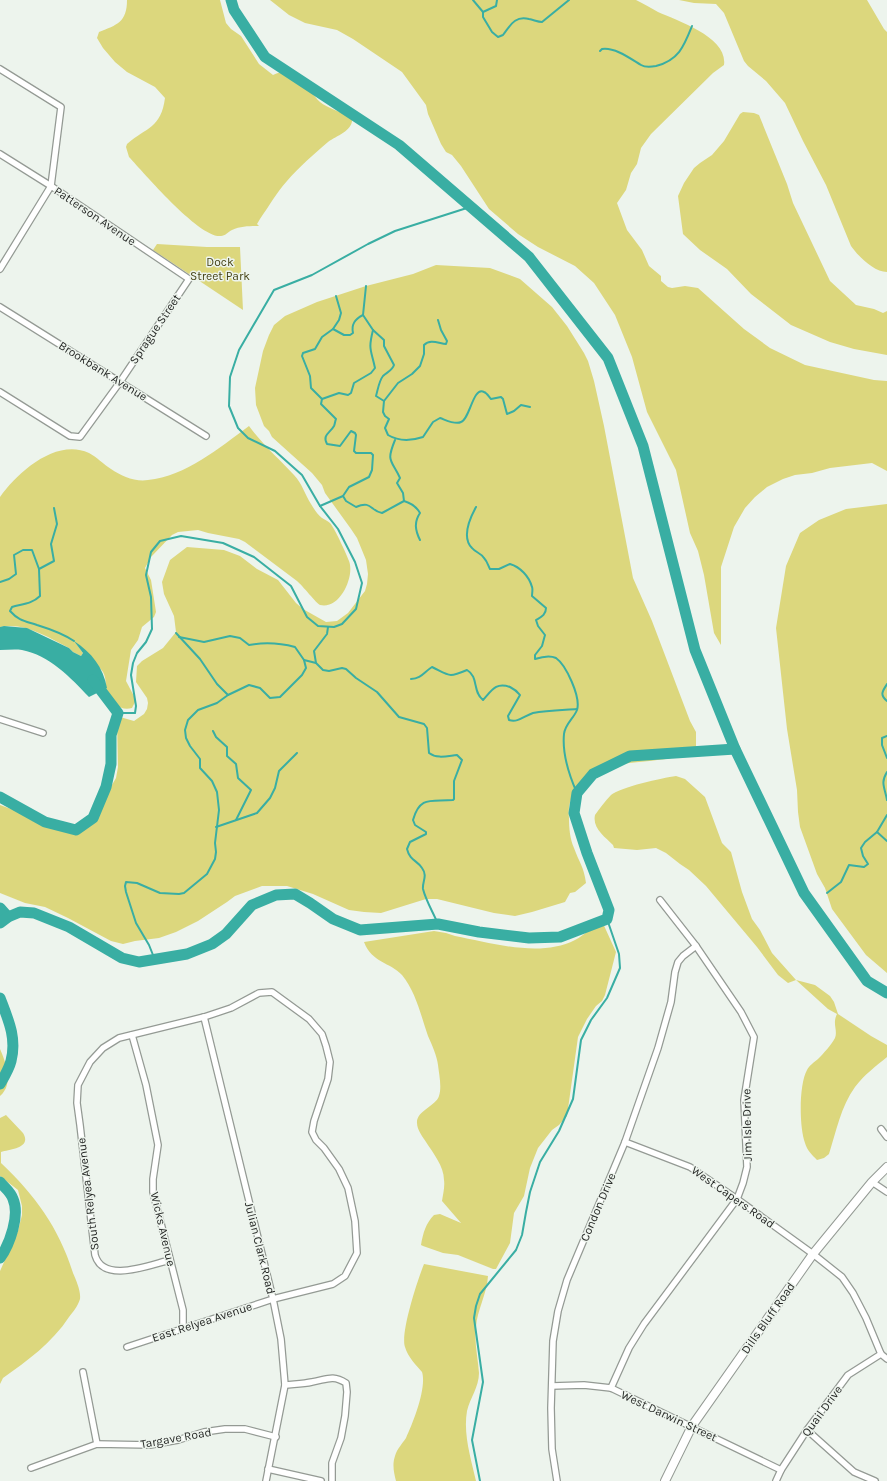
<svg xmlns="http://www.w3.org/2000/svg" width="887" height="1481" font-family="Karla,sans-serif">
<rect width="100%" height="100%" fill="#edf4ed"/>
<g fill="#dcd77d">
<path d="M127 0H220L226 23 231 29 241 36 259 64 273 75C299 63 305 88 320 102 327 108 343 113 352 117 354 131 337 135 328 142 314 154 299 167 287 181 277 192 269 206 260 219L257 224 259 226C249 226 241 226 232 230 228 232 225 236 221 236 200 239 144 173 129 157L126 147 127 144C147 127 161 128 165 98L155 87 127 72 115 62 103 48 97 38 99 32C117 25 127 22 127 0Z"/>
<path d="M270 0H636C644 4 651 8 658 12 678 21 728 37 724 65L713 73 651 134 641 148 637 164 631 173 626 190 617 203 627 230 642 250 649 266 661 276V281L668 287 672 288 685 286 698 288 744 329 770 348 805 365 874 380 887 381V471L872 463 830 468 812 473 795 475 783 479 767 487 755 497 745 508 734 527 721 567V645L714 633 704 575 698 551 690 533 676 470 647 412 632 357 615 315 594 283 575 266 538 247 518 234 489 209 461 166 452 155 446 152 441 144 428 114 426 105 402 72 353 39 337 30 305 23 289 15Z"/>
<path d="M679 0H867L884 29 887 32V272C874 272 858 256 851 246L826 185 803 141 785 103 766 81 748 66 744 61 724 13 716 4 694 3Z"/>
<path d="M743 112 754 113 759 115 787 184 793 203 830 281 856 305 874 309 883 313 887 311V355L854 349 830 342 791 325 751 294 727 269 700 250 683 234 678 196 684 183 694 168 700 163 712 155 724 141 740 114Z"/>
<path d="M157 244 207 247H240L243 310 153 250Z"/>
<path d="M436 265 490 268 520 279 552 307 567 326 584 353 588 361 594 381 604 426 633 578 652 621 690 721 696 732V748C681 762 639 760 618 765 608 768 597 773 588 779 574 788 567 802 569 818 569 828 570 839 574 848 579 862 584 867 586 883L575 892 570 893 565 902 532 912 515 916 494 913 437 899H426L381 913 364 912 349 910 313 894 287 886H262L235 896 227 902 198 921 176 932 159 938 135 941 123 944 111 941 68 918 45 907 25 903 0 893V805L22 813 39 822 56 827 74 825 89 817 109 790 116 778 118 767 117 720 120 717 134 721 144 714 147 709 148 703 147 698 136 682 137 666 142 661 163 648 176 632 174 616 164 594 162 582 170 560 187 547 224 550 240 556 257 569 278 580 296 603 303 609 326 622 337 621 348 613 365 591 367 584 368 574 366 560 357 538 351 529 325 493 322 485 312 473 272 437 269 431 264 426 256 405 255 388 263 351 269 335 274 325 285 316 317 302 366 286 413 274Z"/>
<path d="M249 426C262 444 279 459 294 475 302 483 305 495 311 504 314 509 318 515 322 518 325 520 328 521 330 523 335 529 346 553 349 561 355 576 340 610 320 605 317 604 302 585 297 581L245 542 239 539 208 533 198 530 178 532 172 535 151 557 145 568 151 580 156 612 154 617 142 627 138 640 131 650 126 681 136 700 132 708C121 711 112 704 107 694 105 687 107 679 103 672 97 663 83 651 75 642L83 653 81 656 73 652 69 648C47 637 25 622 0 627V497C18 472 56 438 89 453 97 457 103 464 111 469 121 476 135 482 148 480 186 476 219 448 249 426Z"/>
<path d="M887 504V973L866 955 832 909 825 888 817 874 800 827 798 812 797 790 787 729 776 628 786 566 800 533 819 520 846 509Z"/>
<path d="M676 776 685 779 705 797 722 843 731 852 742 892 752 919 760 930 772 953 796 980 815 985 830 996 834 1002 838 1014 871 1036 887 1045V1057C876 1066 864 1075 855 1087 841 1106 836 1132 829 1154L824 1158 817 1160C812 1155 807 1150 805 1143 799 1127 799 1084 807 1070 809 1066 814 1062 818 1059 824 1053 831 1045 835 1038 838 1030 832 1024 837 1014L828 1009 796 980 788 983 778 975 757 947 706 886 689 870 680 864 666 853 656 848 637 850 614 848 613 845C605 837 592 828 595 815 600 808 605 801 611 795 621 787 662 778 676 776Z"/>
<path d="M601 919 616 952 605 995 602 1001 596 1006 587 1019 578 1037 567 1116 559 1125 552 1130 538 1148 530 1168 524 1196 514 1213 510 1243 496 1269H493L458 1255 443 1253 423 1246 421 1245C423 1233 426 1223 434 1215L440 1214 461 1223 442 1201C443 1194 445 1187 444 1180 444 1166 433 1153 426 1142 423 1137 417 1130 417 1123 416 1111 436 1106 439 1096 442 1087 439 1074 438 1065 437 1056 432 1045 428 1036 421 1016 416 992 402 975 390 962 372 963 364 942L434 931 446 933 455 936C492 943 540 958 575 940 585 935 593 926 601 919Z"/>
<path d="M0 1049C6 1063 14 1084 0 1096Z"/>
<path d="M6 1115 23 1133C32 1148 11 1149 1 1152V1163C35 1195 59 1228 73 1273 76 1280 81 1291 80 1299 78 1306 73 1312 69 1317 52 1343 27 1361 3 1378L0 1384V1271L18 1231 22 1215V1206L18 1190 0 1176V1118Z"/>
<path d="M424 1264 488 1276C487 1294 477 1310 476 1327 474 1342 478 1358 479 1373 479 1387 470 1398 467 1411 463 1434 471 1459 476 1481H396C394 1473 392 1465 395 1456 397 1449 402 1444 406 1438 413 1423 427 1388 422 1372 416 1365 408 1357 405 1347 400 1333 418 1279 424 1264Z"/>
</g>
<path fill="#39aea3" d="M4 626 27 628 69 648 73 652 81 656 83 653 74 641C92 653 103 667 107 688L89 697C71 678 49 655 22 650 15 649 7 650 0 650V627Z"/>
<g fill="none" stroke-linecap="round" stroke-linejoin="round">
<g stroke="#39aea3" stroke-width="2">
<path d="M473 0 483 12V17L492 32 498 37 503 35C510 26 515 15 529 19 534 20 538 22 542 22L569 0"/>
<path d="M483 12 496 6 497 0"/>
<path d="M600 51 602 49C615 47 631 59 641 65 646 68 651 67 656 66 679 60 684 46 692 26"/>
<path d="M366 286 363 315 373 330 384 340V346L394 365C392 371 387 372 383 376 379 381 378 389 376 396L384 401"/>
<path d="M438 320 441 330 447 341 446 344C438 343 430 339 424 345V354L420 366 412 374 398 383 384 401 383 412 385 416 389 419 385 428 388 435C398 441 411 441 423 437L433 422 440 418C446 420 455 425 461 422 470 419 473 386 484 392 487 393 489 397 491 399L501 397 503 399 507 414 514 411 521 405 530 407"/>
<path d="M333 329 344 335H350L353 333C351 324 355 319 363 315"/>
<path d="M322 399 311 388 310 376 302 356 303 353 315 349 322 337 333 329 339 320 341 313 336 296"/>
<path d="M322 399 339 393 348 395 351 393 354 383 371 373 375 368C371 349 368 350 373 330"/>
<path d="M395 440C386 462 391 459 400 478L397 483 403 493 404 501"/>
<path d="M343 496 346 501 356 507C372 500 370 511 382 513L404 501"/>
<path d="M404 501C411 503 416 506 420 513 414 522 415 530 420 540"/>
<path d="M320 506 343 496 349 487 369 477 372 470 373 455 371 453H356L354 451 356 435 355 433 351 431 340 446 327 444C322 435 330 433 334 426 335 424 335 421 336 419L321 404 322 399"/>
<path d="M476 507C470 518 461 537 472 548 475 552 481 553 484 558 487 561 488 565 490 569H499L510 564C520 567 529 576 532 587 533 589 532 593 532 596L546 608C546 615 541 617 536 620L538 626 545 635 542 646 535 655V659C541 657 550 655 556 658 566 665 581 697 577 710 574 718 565 724 564 734 562 754 569 775 577 793"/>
<path d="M39 569 54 561 51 544 57 524 54 508"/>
<path d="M0 582 9 579 16 574 14 555 23 550H32L39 569 40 596C32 604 22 604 12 607L10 611C19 621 25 621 37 625 50 629 62 633 74 641"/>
<path d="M176 633 200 659 217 684 228 695"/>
<path d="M304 660 316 663 323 670 329 671 342 668 346 669 356 678 377 692 399 717 424 724 427 728 429 753C437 759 447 756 457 755L462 760 454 781V799L453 800C432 802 420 795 413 820L415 825 426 832V834L410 842 407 849C410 861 417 860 422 868 428 876 422 882 423 889 426 901 433 912 438 924"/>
<path d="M316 663 314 651 327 634 328 627"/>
<path d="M411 679C421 679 424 672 432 667 450 676 448 678 467 670 479 677 472 691 483 700 492 690 496 682 510 687 514 689 517 691 520 695L508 716 509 720C518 723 524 716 533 713 547 710 563 710 577 709"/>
<path d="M887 684C883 691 879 694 887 701"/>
<path d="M118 713H135L136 706 131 675 133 663 137 653 146 642 152 629 151 597 146 575 151 552 160 541 181 536 223 543 254 557 291 586 307 617 318 626 334 627 342 624 356 609 362 583 355 562 338 529 320 506 302 475 275 451 248 438 238 428 229 406 230 377 239 350 274 290 312 275 368 244 395 231 470 207"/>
<path d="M213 731 216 737 227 747V756L236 764 238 778 251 790 236 820"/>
<path d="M887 736 882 738V745L887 758"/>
<path d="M887 772C880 783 885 788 887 800"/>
<path d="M216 827 257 813 270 798 275 788 279 771 297 753"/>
<path d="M877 832 887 841"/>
<path d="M827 893 841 882 849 865 864 867 868 864 863 856 861 848 865 842 877 832 887 815"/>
<path d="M155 960 149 945 136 923 126 892 125 886 126 882 137 883 160 893 179 894 184 893 207 874 215 859 216 852 215 843 219 810 217 792 212 781 200 768V759L190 746 186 738 185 730 188 720 198 710 217 703 228 695 249 685 260 688 270 698 280 697 302 675 306 668 304 660 295 647C280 643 265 642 249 645L240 638 230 636 204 642 179 637"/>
<path d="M480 1481 472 1440 483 1382 474 1318 476 1306 480 1294 516 1250 522 1235 526 1212 530 1192 540 1162 559 1131 573 1099 581 1040 591 1020 607 998 620 968 619 954 607 919"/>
</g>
<g stroke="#39aea3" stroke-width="11">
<path d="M231 0 234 10 265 57 399 145 529 257 608 358 643 446 695 650 735 749 804 893 867 981 887 993"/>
<path d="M0 797 45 822 76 830 93 818 106 787 111 764V735L118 713 93 680"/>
<path d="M0 908 8 917"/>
<path d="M0 923 8 917 20 912 34 913 69 927 122 958 139 962 187 954 212 944 226 934 252 905 276 895 295 894 310 903 333 919 360 930 438 924 479 932 529 938 560 937 607 919 609 910 587 853 574 813 577 793 593 774 630 756 735 749"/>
<path d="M0 998C8 1019 17 1038 11 1061 9 1069 4 1077 0 1084"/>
<path d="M0 1182C4 1187 11 1192 13 1199 20 1215 10 1244 0 1258"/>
</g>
<g stroke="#949a94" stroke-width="8">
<g id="street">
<path d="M0 69 61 107 51 186 0 269"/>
<path d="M0 154 51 186 189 279 120 382 80 437 70 436 0 392"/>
<path d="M0 307 206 436"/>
<path d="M0 719 43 733"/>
<path d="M204 1017 273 1299 281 1339 285 1385 266 1481"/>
<path d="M132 1035 146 1085 158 1145 153 1179V1192L183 1310V1328"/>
<path d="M881 1129 887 1137"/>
<path d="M625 1142 690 1167 737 1199 813 1254 842 1277 853 1293 866 1318 881 1354 887 1359"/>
<path d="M872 1182 887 1192"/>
<path d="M127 1347 273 1299 333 1284 345 1276 357 1253 355 1221 348 1188 339 1169 324 1148 316 1140 312 1132 314 1121 328 1079 330 1062 326 1046 322 1034 309 1019 272 992 259 993 231 1008 204 1017 119 1038 103 1048 90 1062 78 1085 77 1103 80 1125 95 1255C103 1284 149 1265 170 1260"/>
<path d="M83 1372 97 1444"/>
<path d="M285 1385C294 1384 303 1384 312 1382 326 1380 332 1374 346 1383L347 1392 345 1416 341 1438 332 1463V1481"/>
<path d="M552 1386 584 1385 611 1388 781 1470"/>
<path d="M611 1388 629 1348 644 1324 737 1199 743 1183 747 1167 744 1100 754 1037 741 1012 696 946 660 900"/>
<path d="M807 1430 854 1472 875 1481"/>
<path d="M31 1468 97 1444 150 1445 178 1440 204 1432 225 1429H245L276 1437"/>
<path d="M268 1469 321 1481"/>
<path d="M557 1481 552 1449 551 1408 553 1341 558 1311 567 1280 625 1142 658 1048 671 1002 675 972 678 962 683 956 696 946"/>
<path d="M776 1481 781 1470 807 1430 848 1375 881 1354"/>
</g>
</g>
<g stroke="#949a94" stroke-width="10">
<path id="secondary" d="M665 1481 692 1426 813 1254 872 1182 887 1167"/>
</g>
<use href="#street" stroke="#fff" stroke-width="5.5"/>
<use href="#secondary" stroke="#fff" stroke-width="8"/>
</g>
<g text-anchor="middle" stroke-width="3" stroke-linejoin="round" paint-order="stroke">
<g font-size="12" fill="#262826" stroke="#edf4ed">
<text transform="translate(95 216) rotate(34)" y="4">Patterson Avenue</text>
<text transform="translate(155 329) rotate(-56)" y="4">Sprague Street</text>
<text transform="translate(103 371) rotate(32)" y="4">Brookbank Avenue</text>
<text transform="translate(747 1125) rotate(-91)" y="4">Jim Isle Drive</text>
<text transform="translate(88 1194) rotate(-97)" y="4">South Relyea Avenue</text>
<text transform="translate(733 1197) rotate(35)" y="4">West Capers Road</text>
<text transform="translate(598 1207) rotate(-67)" y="4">Condon Drive</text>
<text transform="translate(163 1229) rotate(77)" y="4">Wicks Avenue</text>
<text transform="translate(260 1248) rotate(76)" y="4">Julian Clark Road</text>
<text transform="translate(768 1318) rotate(-55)" y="4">Dills Bluff Road</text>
<text transform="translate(202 1322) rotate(-18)" y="4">East Relyea Avenue</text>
<text transform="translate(822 1411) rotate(-54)" y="4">Quail Drive</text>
<text transform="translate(669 1416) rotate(25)" y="4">West Darwin Street</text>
<text transform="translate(176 1438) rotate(-10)" y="4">Targave Road</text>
</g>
<g font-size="12" fill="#464316" stroke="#edf4ed">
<text x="220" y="266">Dock<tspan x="220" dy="14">Street Park</tspan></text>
</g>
</g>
</svg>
